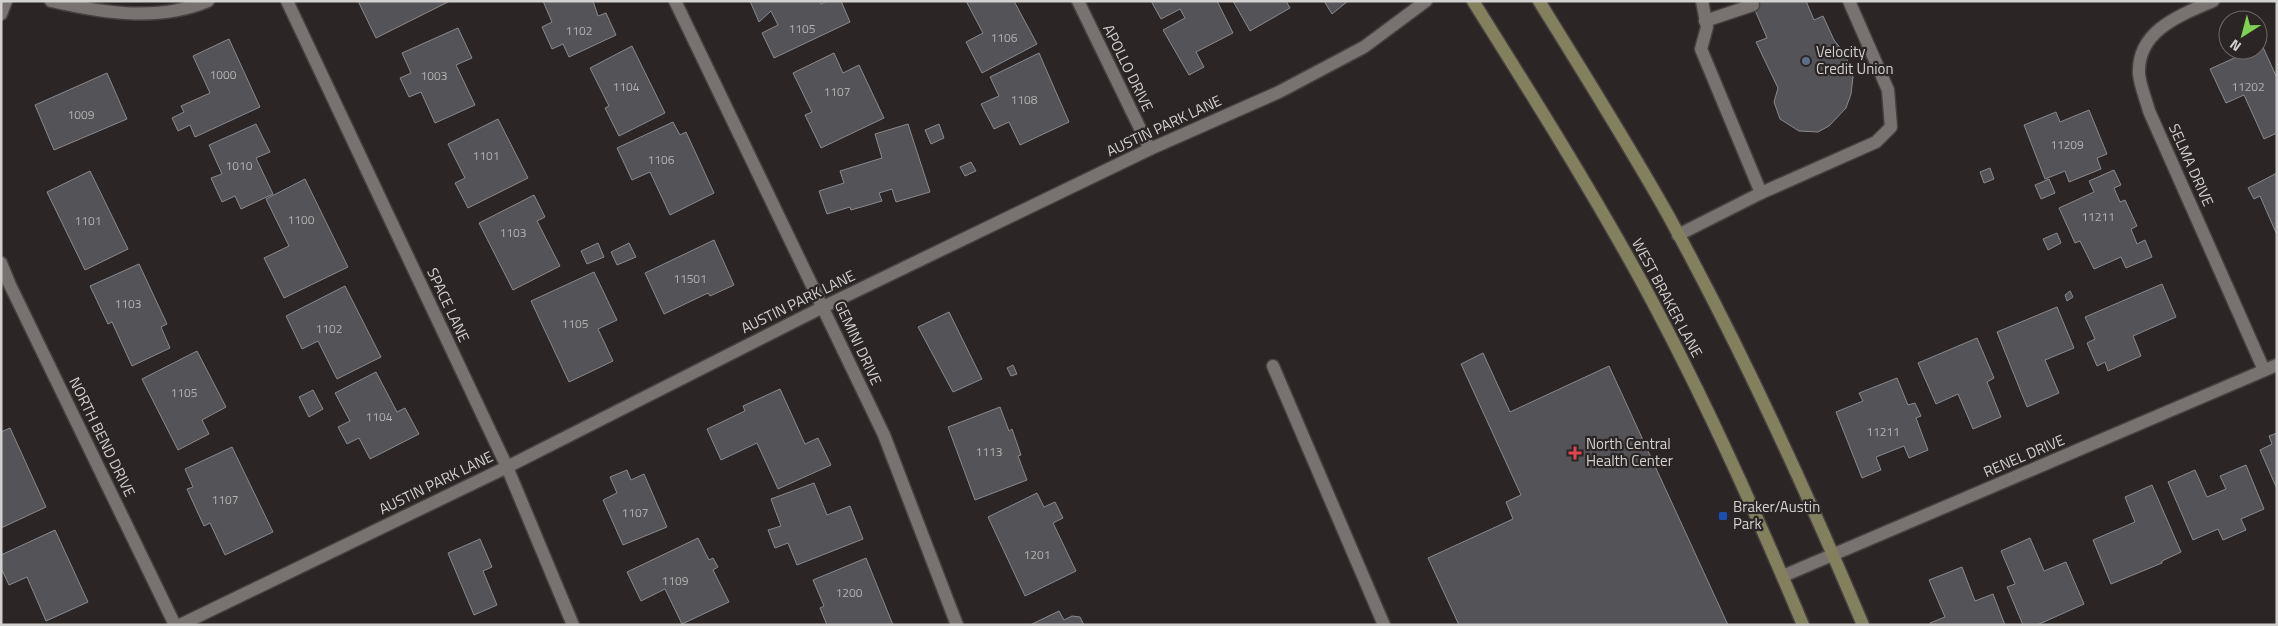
<svg xmlns="http://www.w3.org/2000/svg" width="2278" height="626" font-family="'Titillium Web',sans-serif">
<rect width="100%" height="100%" fill="#2b2625"/>
<g fill="#545358" stroke="#89898e">
<path d="M358 1H450L376 38Z"/>
<path d="M543 1H593L598 16 606 13 616 35 569 57 563 44 552 49 542 27 552 22Z"/>
<path d="M750 1H820L821 4 827 1H841L850 22 774 58 762 33 778 25 771 11 759 22Z"/>
<path d="M966 1H1014L1037 44 982 73 966 42 983 33Z"/>
<path d="M1151 1H1217L1233 33 1196 52 1204 67 1189 75 1163 30 1185 18 1180 9 1161 19Z"/>
<path d="M1233 1H1286L1290 8 1250 31Z"/>
<path d="M1324 1H1348L1332 14Z"/>
<path d="M1751 1H1806L1814 20 1823 16 1834 40 1845 54 1853 77 1851 94 1846 108 1829 126 1818 132 1799 131 1780 119 1774 102 1778 88 1756 42 1767 38Z"/>
<path d="M458 28 472 58 456 65 475 105 435 123 421 92 409 97 400 78 411 73 402 53Z"/>
<path d="M229 39 260 107 195 137 190 125 178 131 172 118 184 112 181 106 210 93 193 56Z"/>
<path d="M2262 45 2277 78V133L2264 139 2244 95 2226 103 2210 69 2252 50H2258V47Z"/>
<path d="M632 46 665 113 619 136 605 108 609 106 590 68Z"/>
<path d="M834 53 843 73 859 65 884 118 821 148 805 115 812 112 793 73Z"/>
<path d="M1039 53 1069 122 1020 145 1009 122 994 129 981 104 999 96 990 77Z"/>
<path d="M107 73 127 119 54 150 35 105Z"/>
<path d="M2089 110 2107 154 2097 158 2101 169 2069 182 2065 171 2045 179 2024 125 2056 112 2060 122Z"/>
<path d="M498 119 528 178 468 208 455 183 465 178 448 144Z"/>
<path d="M673 122 680 135 686 132 714 193 670 215 650 172 632 180 617 148Z"/>
<path d="M256 124 270 152 256 158 273 194 241 209 235 196 222 202 211 178 222 174 209 145Z"/>
<path d="M908 124 930 192 896 202 892 189 879 193 882 201 851 210 850 207 827 214 819 191 844 183 840 171 882 158 875 134Z"/>
<path d="M939 124 944 138 931 144 925 130Z"/>
<path d="M971 162 976 171 965 176 960 167Z"/>
<path d="M1990 168 1994 179 1984 183 1980 172Z"/>
<path d="M2114 170 2121 185 2114 188 2120 202 2125 200 2137 226 2131 229 2137 244 2145 240 2152 257 2126 268 2121 257 2094 269 2080 241 2075 243 2059 208 2094 192 2089 181Z"/>
<path d="M90 171 128 249 85 270 47 192Z"/>
<path d="M2277 173V235L2260 196 2254 199 2248 188Z"/>
<path d="M305 179 348 267 284 298 264 258 289 246 266 199Z"/>
<path d="M2049 179 2055 193 2041 199 2035 185Z"/>
<path d="M534 195 545 217 537 221 560 266 513 290 479 223Z"/>
<path d="M2057 233 2061 243 2048 250 2043 239Z"/>
<path d="M714 240 734 285 710 296 708 293 664 314 645 273Z"/>
<path d="M598 243 604 257 587 264 581 251Z"/>
<path d="M629 243 636 257 617 265 611 252Z"/>
<path d="M139 264 167 324 161 327 170 348 132 366 112 322 108 324 90 286Z"/>
<path d="M594 272 617 320 598 329 613 361 569 382 531 301Z"/>
<path d="M2162 284 2176 317 2133 336 2141 356 2108 371 2105 362 2097 366 2087 343 2095 339 2085 317Z"/>
<path d="M345 286 381 357 337 379 318 341 302 349 286 316Z"/>
<path d="M2070 291 2073 297 2067 301 2065 295Z"/>
<path d="M2057 307 2074 348 2045 360 2059 393 2027 407 1997 332Z"/>
<path d="M949 312 982 379 953 392 918 327Z"/>
<path d="M1977 338 1994 378 1987 382 2001 417 1973 429 1958 394 1936 404 1918 363Z"/>
<path d="M197 351 226 407 202 420 209 434 178 450 142 379Z"/>
<path d="M1483 353 1510 412 1609 366 1728 625H1459L1428 558 1513 519 1506 502 1521 495 1461 364Z"/>
<path d="M1013 365 1017 374 1011 376 1007 368Z"/>
<path d="M376 372 397 412 405 408 419 434 370 459 359 438 347 444 338 427 350 421 335 393Z"/>
<path d="M1897 378 1908 405 1915 403 1921 416 1916 418 1928 450 1909 458 1904 446 1876 457 1881 470 1862 478 1836 412 1863 401 1859 393Z"/>
<path d="M780 389 805 444 818 438 831 465 778 489 757 443 721 460 707 429 745 411 743 406Z"/>
<path d="M313 390 323 409 309 417 299 397Z"/>
<path d="M1000 407 1009 431 1012 429 1021 455 1018 456 1027 480 975 500 948 427Z"/>
<path d="M10 428 46 507 1 528V432Z"/>
<path d="M2277 433V489L2260 450 2272 444 2269 436Z"/>
<path d="M232 447 273 532 225 555 210 523 204 526 197 511 187 489 193 487 185 469Z"/>
<path d="M2246 465 2264 509 2241 519 2246 530 2223 540 2218 529 2193 540 2168 482 2195 470 2207 497 2226 489 2220 476Z"/>
<path d="M627 470 631 480 644 474 667 527 623 545 603 500 617 493 610 477Z"/>
<path d="M814 483 827 515 850 506 863 539 797 565 788 543 775 548 768 530 781 526 771 499Z"/>
<path d="M2152 485 2181 552 2162 561V563L2111 584 2093 540 2135 522 2125 497Z"/>
<path d="M1037 493 1044 507 1055 502 1063 518 1053 523 1076 571 1025 596 988 517Z"/>
<path d="M55 530 88 602 46 621 27 577 9 585 1 568V555Z"/>
<path d="M698 538 709 560 713 558 718 567 713 570 729 602 682 624 665 589 641 601 627 572Z"/>
<path d="M2030 538 2044 571 2066 562 2084 604 2037 625H2023L2007 587 2015 584 2001 551Z"/>
<path d="M480 539 492 567 483 571 497 605 474 615 448 553Z"/>
<path d="M866 558 893 625H827L820 608 824 606 813 580Z"/>
<path d="M1962 567 1975 601 1993 594 2005 625H1931L1930 623 1945 617 1929 580Z"/>
<path d="M1059 611 1064 620 1072 616 1080 617 1084 625H1030Z"/>
</g>
<g fill="none" stroke-linecap="round" stroke-linejoin="round">
<g stroke="#454140" stroke-width="15">
<g id="lane">
<path d="M1705 21 1753 5"/>
<path d="M1761 193 1876 142 1891 127 1888 90 1849 1"/>
<path d="M1678 235 1761 193 1701 49 1707 27 1702 1"/>
<path d="M1273 366 1384 625"/>
</g>
</g>
<g stroke="#454140" stroke-width="15">
<g id="street">
<path d="M51 1C103 13 158 22 208 1"/>
<path d="M287 1 507 467 573 625"/>
<path d="M675 1 884 435 957 625"/>
<path d="M1078 1 1150 149"/>
<path d="M2213 1C2181 15 2137 30 2139 74 2140 86 2146 99 2149 111L2264 370"/>
<path d="M1 14 6 1"/>
<path d="M1 263 10 285 175 625"/>
<path d="M1783 576 2277 365"/>
<path d="M180 625 507 467 823 307 1150 149 1279 92 1364 47 1426 1"/>
</g>
</g>
<g stroke="#454140" stroke-width="15">
<g id="secondary">
<path d="M1473 1C1532 95 1591 189 1644 286 1703 395 1755 510 1803 625"/>
<path d="M1539 1C1583 72 1627 142 1668 215 1741 348 1804 485 1863 625"/>
</g>
</g>
<use href="#lane" stroke="#787371" stroke-width="12"/>
<use href="#street" stroke="#787371" stroke-width="12"/>
<use href="#secondary" stroke="#82805d" stroke-width="12"/>
</g>
<circle fill="#5c6f8a" stroke="#2b2625" stroke-width="2" cx="1806" cy="61" r="5"/>
<path fill="#e0444e" stroke="#2b2625" stroke-width="2" d="M1572.5 445.5h5v5h5v5h-5v5h-5v-5h-5v-5h5z"/>
<rect fill="#1a4fb4" stroke="#2b2625" stroke-width="2" x="1718" y="511" width="10" height="10" rx="2.5"/>
<g text-anchor="middle" stroke-width="4.5" stroke-linejoin="round" paint-order="stroke">
<g font-size="12" fill="#b3b2b1">
<text x="802" y="33">1105</text>
<text x="579" y="35">1102</text>
<text x="1004" y="42">1106</text>
<text x="223" y="79">1000</text>
<text x="434" y="80">1003</text>
<text x="626" y="91">1104</text>
<text x="2248" y="91">11202</text>
<text x="837" y="96">1107</text>
<text x="1024" y="104">1108</text>
<text x="81" y="119">1009</text>
<text x="2067" y="149">11209</text>
<text x="486" y="160">1101</text>
<text x="661" y="164">1106</text>
<text x="239" y="170">1010</text>
<text x="2098" y="221">11211</text>
<text x="301" y="224">1100</text>
<text x="88" y="225">1101</text>
<text x="513" y="237">1103</text>
<text x="690" y="283">11501</text>
<text x="128" y="308">1103</text>
<text x="575" y="328">1105</text>
<text x="329" y="333">1102</text>
<text x="184" y="397">1105</text>
<text x="379" y="421">1104</text>
<text x="1883" y="436">11211</text>
<text x="989" y="456">1113</text>
<text x="225" y="504">1107</text>
<text x="635" y="517">1107</text>
<text x="1037" y="559">1201</text>
<text x="675" y="585">1109</text>
<text x="849" y="597">1200</text>
</g>
<g font-size="15" fill="#d3d1cf" stroke="#2b2625" text-anchor="start">
<text x="1816" y="57">Velocity<tspan x="1816" dy="17">Credit Union</tspan></text>
<text x="1586" y="449">North Central<tspan x="1586" dy="17">Health Center</tspan></text>
<text x="1733" y="512">Braker/Austin<tspan x="1733" dy="17">Park</tspan></text>
</g>
<g font-size="15" fill="#d3d1cf" stroke="#2b2625">
<text transform="translate(1128 68) rotate(64)" y="5">APOLLO DRIVE</text>
<text transform="translate(1164 126) rotate(-25)" y="5">AUSTIN PARK LANE</text>
<text transform="translate(2191 165) rotate(66)" y="5">SELMA DRIVE</text>
<text transform="translate(1667 298) rotate(62)" y="5">WEST BRAKER LANE</text>
<text transform="translate(798 302) rotate(-26)" y="5">AUSTIN PARK LANE</text>
<text transform="translate(448 305) rotate(65)" y="5">SPACE LANE</text>
<text transform="translate(858 343) rotate(65)" y="5">GEMINI DRIVE</text>
<text transform="translate(102 437) rotate(64)" y="5">NORTH BEND DRIVE</text>
<text transform="translate(2024 456) rotate(-23)" y="5">RENEL DRIVE</text>
<text transform="translate(436 483) rotate(-26)" y="5">AUSTIN PARK LANE</text>
</g>
</g>
<rect width="2278" height="626" fill="none" stroke="#d3d1cf" stroke-width="5"/>
<g transform="translate(2243 35) rotate(216)"><circle r="24" fill="#2b2625" stroke="#6e6a69"/>
<path d="M0-4L9 19L0 12L-9 19Z" fill="#7ed153"/>
<text y="-8" font-size="14" font-weight="bold" text-anchor="middle" fill="#d3d1cf">N</text>
</g>
</svg>
